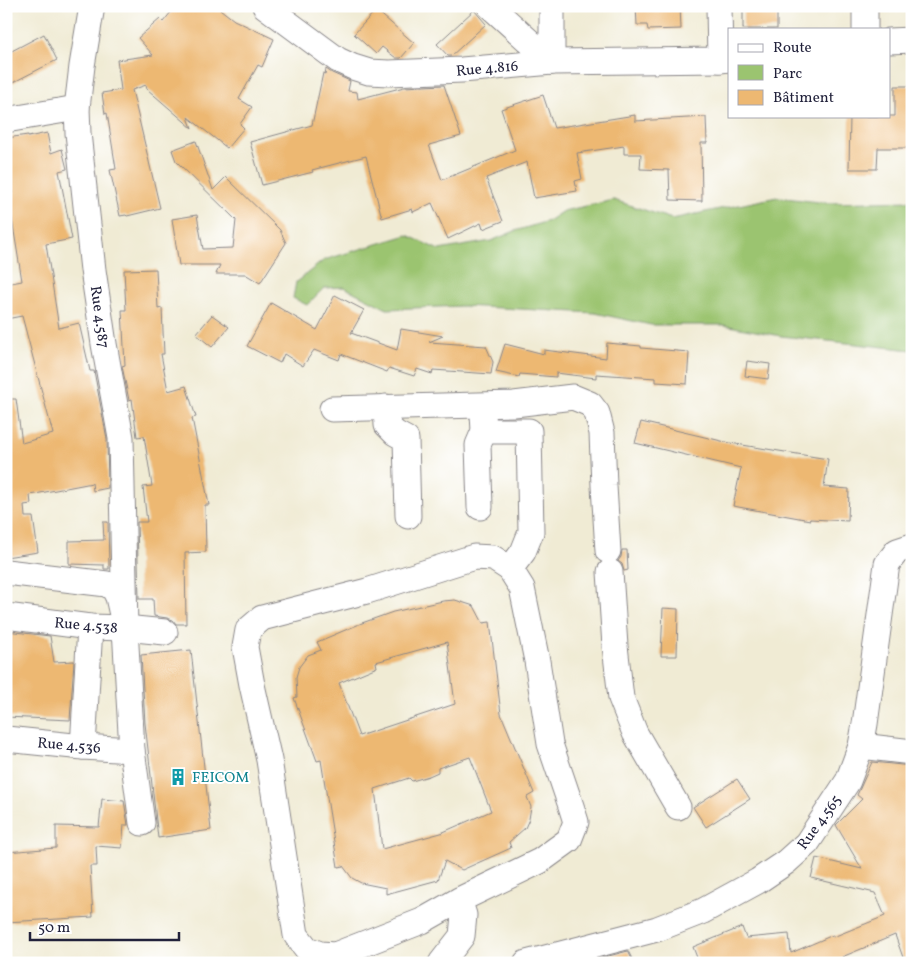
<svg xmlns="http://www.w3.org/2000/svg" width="918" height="969" font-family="Vollkorn,serif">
<rect width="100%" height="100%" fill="#fff"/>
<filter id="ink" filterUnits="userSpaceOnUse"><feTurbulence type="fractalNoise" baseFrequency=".02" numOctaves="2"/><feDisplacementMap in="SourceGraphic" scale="10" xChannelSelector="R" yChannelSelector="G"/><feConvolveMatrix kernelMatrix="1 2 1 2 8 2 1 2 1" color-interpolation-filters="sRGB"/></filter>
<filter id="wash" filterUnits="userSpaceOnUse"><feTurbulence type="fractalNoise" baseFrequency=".0096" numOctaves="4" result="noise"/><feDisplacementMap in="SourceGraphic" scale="20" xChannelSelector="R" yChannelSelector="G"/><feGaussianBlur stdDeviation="1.12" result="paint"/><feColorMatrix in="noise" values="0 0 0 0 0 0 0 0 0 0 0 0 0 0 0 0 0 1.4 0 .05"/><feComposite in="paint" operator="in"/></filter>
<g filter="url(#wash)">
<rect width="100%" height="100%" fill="#f0ebd4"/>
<path fill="#9bc470" stroke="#5e7356" d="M777 197 827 203 912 201V350L781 336 724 325H651L595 313 463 306 387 309 344 287 324 288 307 305 293 298 296 282 324 260 407 235 439 250 491 241 515 231 548 221 563 211 614 200 672 219Z"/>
<g id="blocks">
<g fill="#edb872" fill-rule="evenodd">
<path d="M176 6H216L234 20 274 39 262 67 258 65 239 99 252 107 240 124 244 128 227 148 188 117 192 128 147 89 146 85 132 90 160 208 127 216 126 215 120 216 110 170 116 169 107 113 105 114 102 93 121 90 117 60 153 55 138 38 160 19 163 22Z"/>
<path d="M636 6H680L681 29 648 30 647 25H637Z"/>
<rect x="743" y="6" width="34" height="23"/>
<path d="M376 10 414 43 401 58H396L382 47 376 54 354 34Z"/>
<path d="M474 10 486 24 451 56H448L437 44Z"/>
<path d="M44 34 57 60 6 86V54Z"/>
<path d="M326 69 332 73 350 81 348 91 357 92 358 99 404 87 444 85 461 136 429 145 442 180 515 150 501 109 543 95 554 128 635 115V121L706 117 707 143H701L702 201 670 200 669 170 640 169 641 154H624V146L577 153 582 179 575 181 577 191 534 198 527 162 486 178 503 221 483 229 481 223 448 239 432 203 413 212 412 209 382 218 366 156 312 170 313 172 262 185 250 142 312 125 323 73 325 74Z"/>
<path d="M895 86H912V148H878L877 169H849L850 116H895Z"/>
<path d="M47 133 51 153 62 149 67 169 59 171 72 239 46 244 59 328 79 323 90 371H94L107 439 108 488 93 491 92 483 30 495 31 504 24 505 25 517H33L38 552 6 557V399H16L22 443 53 434 22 316 6 319V284L22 281 8 194 12 193 6 157V138L28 135V137Z"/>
<path d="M196 141 213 190 226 177 280 230 286 243 260 283 245 274H216L220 265H179L172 219 197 215 203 249 233 248 236 220 176 161 172 150Z"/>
<path d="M156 269 158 309 162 308 164 354H161L168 391 186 386 196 417 192 418 209 505H205L206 552 185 553 186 624H176L173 620 167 618 154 616 153 599H139L137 522H147L143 487 152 486 144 436 137 437 132 399 129 400 122 366 125 365 122 310H126L124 270Z"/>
<path d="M335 295 364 310 351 333 397 350 401 329 443 336 429 342 486 346 493 362 491 374 433 370 432 374 417 369 414 376 389 368 387 372 341 354 339 360 314 350 303 366 284 354 280 363 247 346 271 303 317 330Z"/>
<path d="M212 315 229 327 212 347 196 334Z"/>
<path d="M607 343 641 346V348L689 352 687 384 656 382V378L596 374V378L556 373V377L520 374 519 377 496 372 505 344 544 354V350L606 358Z"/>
<path d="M747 361 770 364 768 379 745 376Z"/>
<path d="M641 422 730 443 828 459 824 487 849 489 848 521 810 519V520L733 506 741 468 635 443Z"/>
<path d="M103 522H108L109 569H104V565L69 564V541L104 540Z"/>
<path d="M622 550H627L628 570 624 571 622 564 618 561 621 557Z"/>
<path d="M455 600 474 606 483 623 490 622 501 714 534 793 527 797 531 807 529 819 525 828 509 842 511 848 462 870 445 861 438 880 386 894V888L361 883 352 878 343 866 338 867 321 760 317 761 294 698 297 697 296 677 299 667 308 655 321 650 317 642 362 623 393 612 443 601ZM447 642 455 704 359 736 339 683 377 667 376 662ZM470 757 491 811 441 833 382 849 375 789 409 778 412 781 429 776 438 772V768Z"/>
<path d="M663 608 678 609 677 656H661Z"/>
<path d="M6 631 50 636 54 662 74 661 70 720 6 717Z"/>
<path d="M191 650 211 830 158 838 145 723 141 655Z"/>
<path d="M872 762 912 766V963H905L895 935 842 957 843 958 832 963H699L693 947 742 927 746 938 789 934 791 953 833 935V937L885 916 875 893 811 878 816 858 862 869 836 825 862 799 857 795Z"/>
<path d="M737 779 750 799 706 827 693 807Z"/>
<path d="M102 799 124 801 128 825H124L122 848 96 846 97 866H90L93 917 6 922V852L56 848V826L99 827Z"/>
<path d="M628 951 634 963H591L597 959Z"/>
</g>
</g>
</g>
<g filter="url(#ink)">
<use href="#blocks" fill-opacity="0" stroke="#898688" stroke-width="1"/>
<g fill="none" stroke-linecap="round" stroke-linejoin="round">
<g stroke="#898688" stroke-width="27">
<g id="minor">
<path d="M92 6 82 66 77 108 78 133 93 270 104 344 121 438 125 628"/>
<path d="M265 6 338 60 353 67 369 72 389 73 462 70 552 62 720 60 729 59"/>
<path d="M490 6 552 62"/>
<path d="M719 6 720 60"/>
<path d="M865 29V6"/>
<path d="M889 41 912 40"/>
<path d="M552 62V6"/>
<path d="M6 120 77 108"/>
<path d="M386 407 387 425 395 433 406 439 408 516"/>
<path d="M332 409 514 404 573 397 590 404 597 413 602 433 604 486 608 551"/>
<path d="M484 431H529L531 532 523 552 510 569"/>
<path d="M480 507 478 445 484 431 483 414"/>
<path d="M6 572 107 584 114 589 118 597 125 628 132 750 142 823"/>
<path d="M610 572 615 646 621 698 635 733 678 807"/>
<path d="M6 616 90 627 125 628 165 632"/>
<path d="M6 739 83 747 132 750"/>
<path d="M861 746 912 752"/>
<path d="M83 747 90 627"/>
<path d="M441 963 462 936 464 915 459 900 540 861 569 840 576 822 571 806 550 744 537 661 522 588 510 569 493 558 474 557 367 591 262 618 248 630 245 647 252 685 269 760 296 935 307 949 320 954 335 955 422 921 459 900"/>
<path d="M526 963 657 929 703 911 758 881 786 862 807 843 848 781 861 746 865 724 887 564 897 551 912 546"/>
</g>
</g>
<use href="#minor" stroke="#fff" stroke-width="25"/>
</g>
</g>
<defs>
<g id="building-bare" transform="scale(1.35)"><path d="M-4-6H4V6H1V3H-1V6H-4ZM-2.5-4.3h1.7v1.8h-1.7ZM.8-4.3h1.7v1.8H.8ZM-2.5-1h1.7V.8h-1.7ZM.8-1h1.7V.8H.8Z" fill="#0f9aa8" stroke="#fff" stroke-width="2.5" paint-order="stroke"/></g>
</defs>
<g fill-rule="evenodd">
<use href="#building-bare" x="178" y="777"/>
</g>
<g text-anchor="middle" stroke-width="4" stroke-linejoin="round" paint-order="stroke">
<g font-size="15" fill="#22223b" stroke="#fff">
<text transform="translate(487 68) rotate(-5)" y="5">Rue 4.816</text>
<text transform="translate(100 317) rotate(82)" y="5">Rue 4.587</text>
<text transform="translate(86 625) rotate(5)" y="5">Rue 4.538</text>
<text transform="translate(69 745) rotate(5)" y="5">Rue 4.536</text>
<text transform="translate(819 822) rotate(-54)" y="5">Rue 4.565</text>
</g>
<g font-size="15" fill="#0d838f" stroke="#fff" text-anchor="start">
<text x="192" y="782">FEICOM</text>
</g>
</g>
<rect width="918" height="969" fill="none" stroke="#fff" stroke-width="25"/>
<rect x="728" y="28" width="162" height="90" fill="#ffffff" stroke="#a7a7b1"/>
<rect x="738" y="44" width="25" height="8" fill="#ffffff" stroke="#a7a7b1"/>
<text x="773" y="52" font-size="15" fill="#22223b">Route</text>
<rect x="738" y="65" width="25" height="15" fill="#9bc470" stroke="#a7a7b1"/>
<text x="773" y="78" font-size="15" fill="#22223b">Parc</text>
<rect x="738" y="90" width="25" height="15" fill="#edb872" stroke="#a7a7b1"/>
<text x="773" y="102" font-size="15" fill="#22223b">Bâtiment</text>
<path d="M30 932v8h149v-8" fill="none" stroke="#22223b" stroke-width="2.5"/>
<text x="38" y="932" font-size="15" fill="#22223b" stroke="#ffffff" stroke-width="4" paint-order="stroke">50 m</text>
</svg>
